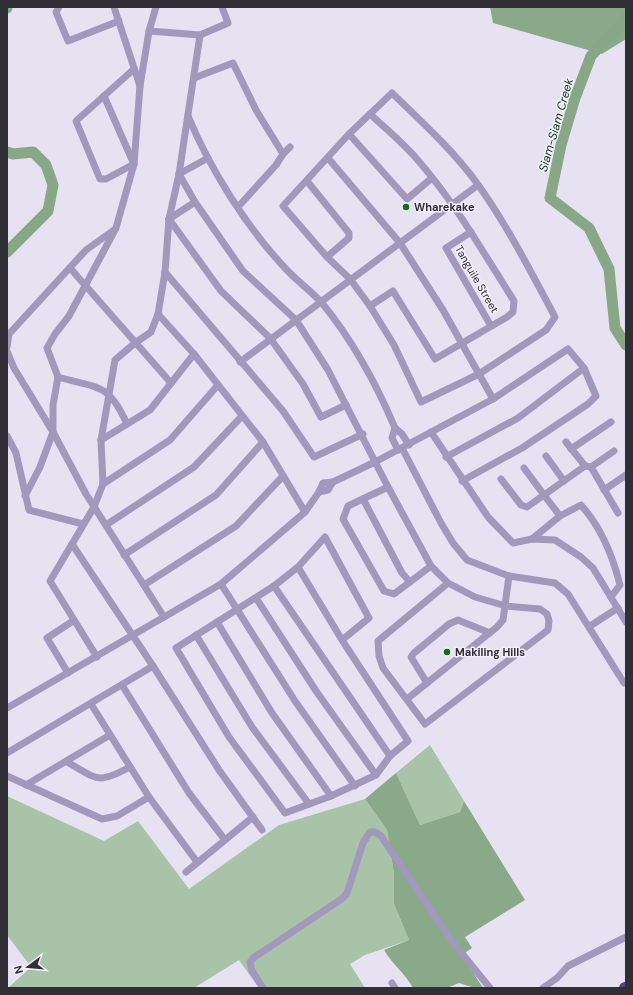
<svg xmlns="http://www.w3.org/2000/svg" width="633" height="995" font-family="'DM Sans',sans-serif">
<rect width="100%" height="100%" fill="#e6e2f2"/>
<g fill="#a8c3a7">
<path d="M430 745 464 801 460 812 420 825 396 773Z"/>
<path d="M7 796 104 841 138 821 189 889 279 825 365 799 387 830 394 874V904L409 940 365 955 350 964 365 988H259L239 960 194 988H8L31 967 7 935Z"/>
</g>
<g fill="#8aa989">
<path d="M490 7H626V39L602 54 493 23Z"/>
<path d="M396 773 420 825 460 812 464 801 525 900 465 937 472 948 462 955 483 988H475L459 983 447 988H413C405 973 392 964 384 950L409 940 394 904V874L387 830 365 799Z"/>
</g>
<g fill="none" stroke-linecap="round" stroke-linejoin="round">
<g stroke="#88a787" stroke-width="11">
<path d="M7 8V7"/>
<path d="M626 18 591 56 575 98 561 145 550 198 589 228 609 269 615 328 626 345"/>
<path d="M7 152 13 154 33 152 46 165 53 185 48 211 7 252"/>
</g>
<g stroke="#a298bc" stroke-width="7">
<path d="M59 7 56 12 68 41 119 21"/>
<path d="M114 7 140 86"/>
<path d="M149 31 200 35 228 23 222 7"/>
<path d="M194 78 233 63 256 110 283 154 276 165 238 207"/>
<path d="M392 93C422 122 454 151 479 186 508 227 531 272 555 317L546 330 479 374 421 402 394 345 370 306 350 279 327 257 283 206 349 134Z"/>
<path d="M104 96 133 162"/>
<path d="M188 116C210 169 247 228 286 269 297 281 311 291 322 303 353 341 376 383 395 428L402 434 409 445"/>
<path d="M349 134 407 199 432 178"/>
<path d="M283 154 290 147"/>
<path d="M328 158 400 243 443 310 493 399"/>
<path d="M134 164 106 179H100L76 121 134 69"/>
<path d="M179 174 195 202 243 271 296 320 328 370 388 487 431 566 448 583 475 597 506 606 540 609 547 614 549 621 548 630 425 724 383 668 379 656 378 641 448 583"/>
<path d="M179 174 208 158"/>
<path d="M307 181 349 233V238L327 257"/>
<path d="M169 219 221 291 270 338 303 384 321 417 346 405"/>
<path d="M169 219 195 202"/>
<path d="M471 232 446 248 491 326"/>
<path d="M70 268 171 383"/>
<path d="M165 272 283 411 314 457 363 434"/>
<path d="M370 306 393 291 435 359 507 317 513 312 514 301C483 252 454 201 416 158 402 142 385 128 370 114"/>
<path d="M158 314 194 354 263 442 305 512"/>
<path d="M7 347 9 334 86 250 114 230"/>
<path d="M7 351 14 368 53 432 86 494 164 617"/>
<path d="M240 362 478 185"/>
<path d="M58 377C99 389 108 382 127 424"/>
<path d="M395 428 392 438 398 450"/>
<path d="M431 432 488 517 513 543 532 539 555 540 581 557 593 568 626 622"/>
<path d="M7 436 16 453 29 510 83 524"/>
<path d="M101 440 150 410 194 354"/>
<path d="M402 448 441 523 453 543 467 560 509 576 555 583 568 594 624 683"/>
<path d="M571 449 611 422"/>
<path d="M546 456 564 481"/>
<path d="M446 457 518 418 584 368"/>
<path d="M585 466 591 467 618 513"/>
<path d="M591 467 614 451"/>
<path d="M524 468 544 495 585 466 566 442"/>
<path d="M501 479 521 505 527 507 544 495 560 516"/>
<path d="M103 484 170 440 218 385"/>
<path d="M388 487 348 506 343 519 384 591 394 594 431 566"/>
<path d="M604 490 626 475"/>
<path d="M319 492 328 490 333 482"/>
<path d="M25 496 40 467 53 432V405L58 377 47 348 55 334 69 316 116 228 134 164 140 86 149 31 156 7"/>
<path d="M363 499 402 573 410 582"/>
<path d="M106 525 194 467 242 416"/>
<path d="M532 539 560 516 581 505C600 526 613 557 620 585L611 597"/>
<path d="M72 544 153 666 219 770 262 830"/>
<path d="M124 555 216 495 263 442"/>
<path d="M298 567 342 640 408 741 390 756 376 775 331 796 285 813 229 737 176 648 274 586 298 567 325 537 369 618 342 640"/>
<path d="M221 584 295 701 355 786"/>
<path d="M144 585 236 526 283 476"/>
<path d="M274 586 390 756"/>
<path d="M256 598 316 691 376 775"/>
<path d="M217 622 272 713 331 796"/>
<path d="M590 626 618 608"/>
<path d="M196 635 252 727 309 804"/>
<path d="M97 657 50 581 94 507 103 484 101 440 115 360 135 343 151 332 158 314 165 272 169 219 179 174 200 35"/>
<path d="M68 673 47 638 73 621"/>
<path d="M427 683 411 657 414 653 449 624 458 620 490 633"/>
<path d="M122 685 189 793 225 840"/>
<path d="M407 699 497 627 503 620 509 576"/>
<path d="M91 704 149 797 197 862"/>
<path d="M7 708 221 584 305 512 319 492 323 483 333 482 375 462 493 399 568 349 584 368 596 396 588 404 522 448 462 481"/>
<path d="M7 753 153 666"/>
<path d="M67 762C98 779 96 785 130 767"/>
<path d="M7 776 102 819 117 816 149 797"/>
<path d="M26 785 110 735"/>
<path d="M186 872 253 817"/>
<path d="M392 983 395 988"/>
<path d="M263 988 252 971 250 962 253 958 343 898 347 893 363 843 370 832H375L381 836 451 940 490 988"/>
<path d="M543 988 557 978 568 966 626 937"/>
</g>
<path stroke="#593f87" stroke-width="12" d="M625 988H626"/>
</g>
<g fill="#0f6e1b" stroke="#f3f0fd" stroke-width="1.5">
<circle cx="406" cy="207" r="4"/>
<circle cx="447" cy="652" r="4"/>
</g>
<g text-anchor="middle" stroke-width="3" stroke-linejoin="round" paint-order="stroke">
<g font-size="11" font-weight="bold" fill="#302f35" stroke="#f3f0fd" text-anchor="start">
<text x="414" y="211">Wharekake</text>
<text x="455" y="656">Makiling Hills</text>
</g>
<g font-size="11" fill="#302f35" stroke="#f3f0fd">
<text transform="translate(477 279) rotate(60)" y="4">Tanguile Street</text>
</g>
<g font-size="12" font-style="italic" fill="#05360a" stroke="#f3f0fd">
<text transform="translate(556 125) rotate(-74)" y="4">Siam-Siam Creek</text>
</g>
</g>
<rect width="633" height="995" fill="none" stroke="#302f35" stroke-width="16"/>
<g transform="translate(28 967) rotate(254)" stroke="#f3f0fd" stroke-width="3" paint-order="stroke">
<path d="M0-3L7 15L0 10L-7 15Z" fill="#302f35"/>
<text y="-6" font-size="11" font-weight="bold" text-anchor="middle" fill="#302f35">N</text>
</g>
</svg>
